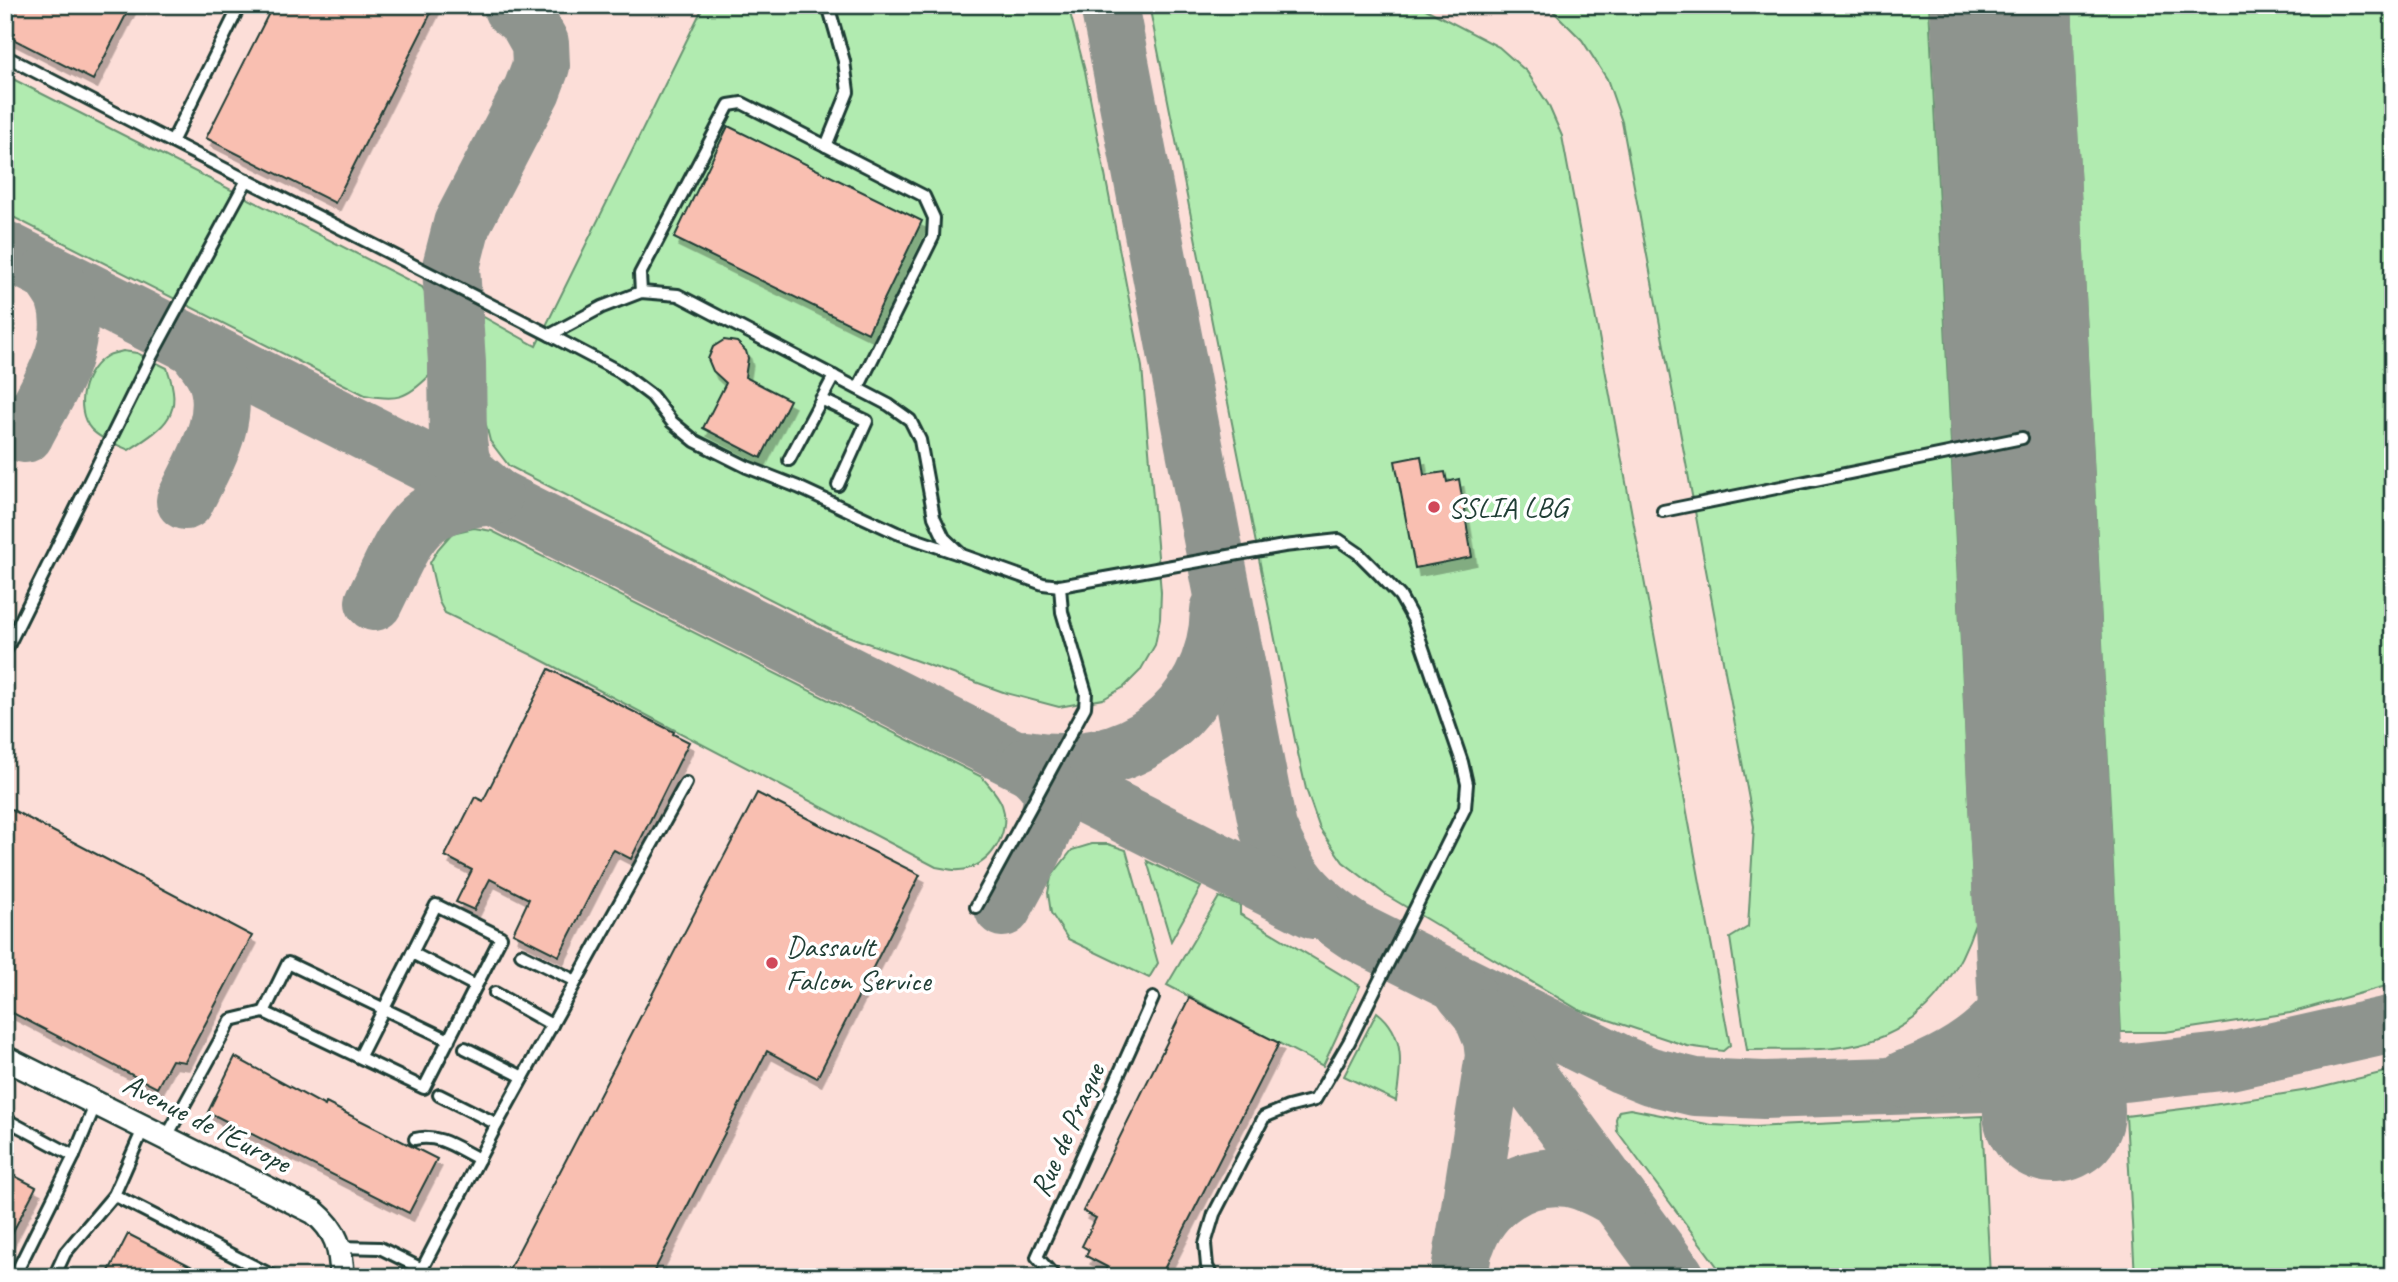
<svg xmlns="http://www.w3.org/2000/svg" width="2398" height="1282" font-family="Caveat,sans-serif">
<defs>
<filter id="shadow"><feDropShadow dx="4.5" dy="8" stdDeviation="0" flood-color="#0004"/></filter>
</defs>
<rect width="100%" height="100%" fill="#fdece8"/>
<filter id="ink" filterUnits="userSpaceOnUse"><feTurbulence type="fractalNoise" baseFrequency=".0143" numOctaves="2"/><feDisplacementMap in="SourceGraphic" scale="14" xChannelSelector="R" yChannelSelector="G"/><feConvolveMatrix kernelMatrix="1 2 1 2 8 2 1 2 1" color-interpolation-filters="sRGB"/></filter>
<g filter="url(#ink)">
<rect fill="#fcded8" x="5" y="5" width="2388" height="1272"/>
<g fill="#b1ebb0" stroke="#689472" stroke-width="2">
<path d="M704 5H1068L1085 71 1142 367 1161 592 1160 619 1155 645 1140 671 1124 687 1103 699 1059 707 1006 693 831 630 509 466 490 441 481 405 480 315 536 346Z"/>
<path d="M1149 5H1418L1499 47 1527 72 1548 104 1562 136 1730 1045 1723 1051 1687 1046 1579 1010 1386 895 1343 862 1320 829 1306 789 1295 740Z"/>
<path d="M1547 5H1929L1975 924C1952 992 1910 1042 1834 1048 1806 1051 1776 1049 1747 1050L1730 938 1748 927 1754 826 1622 122 1607 79 1582 40Z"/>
<path d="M2071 5H2393V984L2290 1013 2165 1032H2121Z"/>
<path d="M5 75 422 287 430 299 429 376C406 399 396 401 365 395L5 213Z"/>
<path d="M123 351 137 353 167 368C184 415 166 426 129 450 116 444 100 439 91 429 73 408 84 369 107 356 111 353 118 353 123 351Z"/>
<path d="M474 528 492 531 982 777C989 786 998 794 1002 805 1012 833 989 869 959 870 952 871 943 868 936 867L530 654 445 613 439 602 430 563 438 549 452 533Z"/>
<path d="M1092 844H1108L1126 850 1158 963 1149 978 1068 939 1051 913 1048 893 1051 877 1072 850Z"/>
<path d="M1147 861 1201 887 1171 941Z"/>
<path d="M1219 897 1240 905V914L1360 986 1323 1066 1167 985Z"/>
<path d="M1377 1012C1407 1035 1401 1069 1396 1101L1344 1076Z"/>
<path d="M2393 1070V1277H2135L2126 1116 2206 1106 2315 1089Z"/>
<path d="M1630 1109 1712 1125 1754 1127 1982 1116 1990 1277H1725L1617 1131 1616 1119 1619 1111Z"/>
</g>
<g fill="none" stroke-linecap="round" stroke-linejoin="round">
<g stroke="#8e948e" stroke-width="58">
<path d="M1109 5 1268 828C1287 878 1310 902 1354 931L1623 1065 1650 1076 1695 1087 1764 1090 2053 1081 2230 1061 2393 1024"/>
<path d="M5 250 1314 910"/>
<path d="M25 434C46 392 82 346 64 296 60 288 54 280 49 273"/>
<path d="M494 496 467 473 461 460 458 441 457 363 451 267 462 224 532 90 541 66 540 43 527 20 512 8"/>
<path d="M185 501C203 464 236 413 213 371 208 362 200 353 194 344"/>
<path d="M374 602C407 537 411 502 494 496"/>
<path d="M1026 759C1126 777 1216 715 1219 610"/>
<path d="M1003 908C1015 883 1055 820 1051 795 1049 782 1037 773 1029 765"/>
<path d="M1464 992 1480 1011 1676 1277"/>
<path d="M1905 1079C1981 1052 2027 1009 2045 928"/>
<path d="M1466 1244C1480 1202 1522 1172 1568 1178 1586 1180 1603 1191 1619 1199"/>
<path d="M1459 1277 1494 1056 1492 1039 1483 1017"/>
</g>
<path stroke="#8e948e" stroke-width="142" d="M2001 5 2054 1112"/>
</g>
<g fill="#f9bfb1" stroke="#1f3d34" stroke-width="2" filter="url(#shadow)">
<path d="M5 5H131L93 80 5 35Z"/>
<path d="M273 5H435L335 203 206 138Z"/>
<path d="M728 126 922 221 868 333 674 238Z"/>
<path d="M724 340 737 342 746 351 748 358 745 377 790 400 761 458 703 428 726 383 713 371 708 359 713 347Z"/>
<path d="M1421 456 1424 475 1445 472 1447 482 1459 479 1472 557 1415 568 1395 461Z"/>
<path d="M549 669 674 732 673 734 689 742 631 859 614 850 611 854 559 956 513 933 529 899 490 879 474 910 456 902 472 870 445 856 475 797 483 801Z"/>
<path d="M757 793 920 875 817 1078 767 1051 651 1277H505Z"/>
<path d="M5 806 252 936 185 1062 172 1060 157 1088 5 1009Z"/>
<path d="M1189 998 1279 1043 1160 1277H1101L1107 1267 1086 1256 1089 1250 1082 1246 1096 1218 1083 1211Z"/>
<path d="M235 1057 325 1106 326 1103 437 1159 409 1213 208 1112Z"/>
<path d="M5 1171 36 1187 5 1247Z"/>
<path d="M128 1234 212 1277H106Z"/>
</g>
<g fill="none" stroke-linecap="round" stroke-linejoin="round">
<g stroke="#1f3d34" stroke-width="16">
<g id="service">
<path d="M240 5 172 142 550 335 602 307 641 292 678 295 889 405 910 420 920 440 934 517 944 538 962 555 1043 584 1060 586 1284 546 1339 540 1358 553 1377 572 1400 596 1413 619 1462 762 1467 784 1465 808 1349 1042 1315 1100 1288 1107 1264 1117 1214 1214 1205 1244 1207 1266 1212 1277"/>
<path d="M5 56 172 142"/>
<path d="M826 146 848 92 844 61 828 5"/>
<path d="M641 292 640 274 729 105 742 103 924 196 934 218 933 237 858 388"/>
<path d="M550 335 620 372 652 396 672 422 695 441 747 467 798 487 897 533 959 554"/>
<path d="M821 399 867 421 838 485"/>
<path d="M789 460 834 376"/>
<path d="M1663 511 2022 438"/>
<path d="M5 652 151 357 247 180"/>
<path d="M976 907 1085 707 1086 693 1062 612 1060 586"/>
<path d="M412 953 436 905 501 937 476 986"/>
<path d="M521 954 576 981"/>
<path d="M495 993 552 1025"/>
<path d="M465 1048 523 1077"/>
<path d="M360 1056 412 953 476 986 424 1088 264 1012 288 963 449 1040"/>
<path d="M439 1095 497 1124"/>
<path d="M5 1119 74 1156"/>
<path d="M166 1138 231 1020 264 1012"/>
<path d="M415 1139C439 1133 458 1149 479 1159"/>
<path d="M114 1195 275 1277"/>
<path d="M339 1247 380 1248 422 1269 497 1124 686 783"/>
<path d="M14 1277 74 1156 96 1103"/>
<path d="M54 1277 65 1253 114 1195 144 1127"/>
<path d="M1055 1277 1037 1257 1153 998"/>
</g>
</g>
<g stroke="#1f3d34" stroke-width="28">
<path id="minor" d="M5 1058 314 1212C337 1231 341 1248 342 1277"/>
</g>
<use href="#service" stroke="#fff" stroke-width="10"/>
<use href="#minor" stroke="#fff" stroke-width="23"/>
</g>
</g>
<g fill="#d1495b" stroke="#fff" stroke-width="2.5">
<circle cx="1434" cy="507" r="7"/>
<circle cx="772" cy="963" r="7"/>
</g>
<g text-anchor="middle" stroke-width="7" stroke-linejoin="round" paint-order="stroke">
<g font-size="30" fill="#1f3d34" stroke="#fff" text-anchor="start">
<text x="1448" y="517">SSLIA LBG</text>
<text x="786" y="956">Dassault<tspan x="786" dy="34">Falcon Service</tspan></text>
</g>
<g font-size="30" fill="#1f3d34" stroke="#fff">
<text transform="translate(207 1123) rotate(27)" y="10">Avenue de l'Europe</text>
<text transform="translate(1067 1130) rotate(-66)" y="10">Rue de Prague</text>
</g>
</g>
<rect width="2398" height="1282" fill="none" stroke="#fff" stroke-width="28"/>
<rect x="14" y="14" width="2370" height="1254" fill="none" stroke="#1f3d34" stroke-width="2.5" filter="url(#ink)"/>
</svg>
